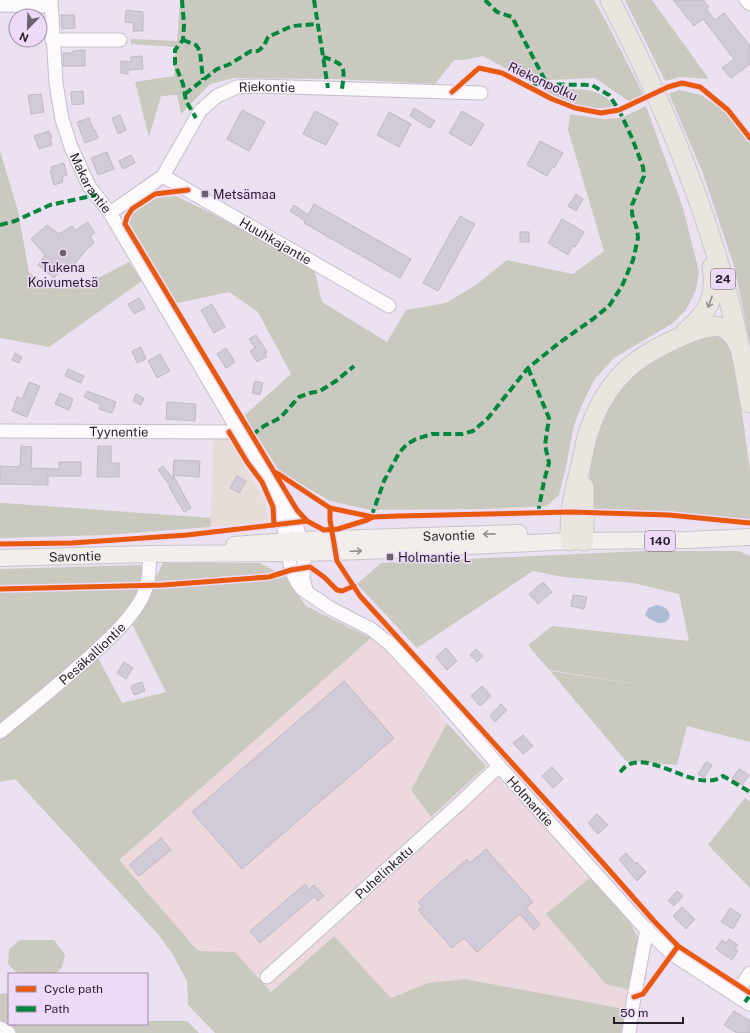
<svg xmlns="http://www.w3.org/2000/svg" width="750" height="1033" font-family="'Public Sans',sans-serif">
<rect width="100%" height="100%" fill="#ece1f1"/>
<path fill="#e6dcd8" d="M228 437 266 504 268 521 210 527 214 438Z"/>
<path fill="#ecd9de" d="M371 638 396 659 447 723 411 791 432 817 486 766 592 876 630 990 625 1009 465 979 428 983 391 998 334 936 271 992 235 952 198 951 118 860Z"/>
<g fill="#cac9c0">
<path d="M180 0H594L607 23 644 96 630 102 595 78 551 80H527L483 56 465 60H454L435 84 333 79 234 78 210 84 181 114 177 95 161 96 149 137 135 82 174 76 175 47 131 44V39L177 41Z"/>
<path d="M625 0H652L709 79 680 77 665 81Z"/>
<path d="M541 90C566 90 598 83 614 106 583 112 568 104 541 90Z"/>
<path d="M679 90 701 95 718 107 726 103 750 138V344L734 266 702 171 669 94Z"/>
<path d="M646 106 683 208 699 272 696 290 686 310 673 323 614 358 594 380 580 409 573 429 566 467 559 495 547 506 484 509 370 510 330 501 280 472 244 416 291 374 258 312 229 292 177 303 129 223 133 213 156 198 176 196 213 214 314 269 322 302 387 342 406 310 446 303 476 285 507 260 573 274 604 251 568 130 570 114 603 119 621 118Z"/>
<path d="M0 151 18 211 29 272 47 288 83 286 129 262 142 281 49 347 0 338Z"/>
<path d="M719 332 731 347 742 412 750 470V519L593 510C583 460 597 408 635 373 640 369 644 364 649 361 667 348 698 340 719 332Z"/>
<path d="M0 503H4L211 518 210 527 107 535 0 538Z"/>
<path d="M642 551H739L750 556V742L687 726 677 765 626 761 550 671 662 688 549 670 528 645 552 626 689 641 679 594 633 583 563 577 533 571 417 648 357 584 381 563Z"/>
<path d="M163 563H260L285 576 306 606 371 638 119 860 198 951 235 952 271 992 334 936 391 998 428 983 465 979 625 1009 621 1033H215L188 1005 187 981 172 953 157 933 15 779 0 782V736L97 656 122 703 166 692 130 620 142 606Z"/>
<path d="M141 565 144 579 140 593 109 633 0 728V569Z"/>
<path d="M447 723 486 766 431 817 411 790Z"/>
<path d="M745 798 750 802V888L708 845Z"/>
<path d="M592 876 629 919 639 940 630 990 606 984 546 914Z"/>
<path d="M20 940H54L65 955 62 967 56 974H18L8 964 9 949Z"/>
<path d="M9 993V1024H147V1021H187L199 1033H0V994Z"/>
</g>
<path fill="#acbdd5" d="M657 605C681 609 667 636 645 615L648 608Z"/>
<g fill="#d3cad7" stroke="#c1b8c5">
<path d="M673 0H703L709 7 706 9 715 20 724 13 750 46V64L731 78 722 68 734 59 703 19 694 26Z"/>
<path d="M126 10 143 12V31H133L134 23 125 22Z"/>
<path d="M61 15H74L75 28 62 29Z"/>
<path d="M85 50V66H63V53H73V51Z"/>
<path d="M142 56 143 69 128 70V74L121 73V61L131 62V57Z"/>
<path d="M83 91 84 104 72 105 71 92Z"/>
<path d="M41 94 44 112 31 114 28 95Z"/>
<path d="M414 108 435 121 430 128 410 116Z"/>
<path d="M242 110 265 122 249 151 227 139Z"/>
<path d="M315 111 338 123 326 145 303 134Z"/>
<path d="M462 111 484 124 471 146 449 133Z"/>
<path d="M389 112 411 124 399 147 377 135Z"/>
<path d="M120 115 126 130 118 134 112 118Z"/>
<path d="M89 118 94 131 95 130 98 138 85 143 77 122Z"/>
<path d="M49 131 52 138 50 139 52 145 39 149 34 136Z"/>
<path d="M540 141 563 153 554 168 552 167 547 176 527 165Z"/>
<path d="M107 152 114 169 98 175 91 158Z"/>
<path d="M131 155 135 163 123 169 119 161Z"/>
<path d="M64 163 67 175 62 177 63 182 54 185 50 171H52L51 167Z"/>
<path d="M576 194 583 199 576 211 568 206Z"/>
<path d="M314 204 411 259 400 278 304 223 305 221 290 211 294 205 308 215Z"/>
<path d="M460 216 475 224 438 291 423 283Z"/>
<path d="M562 219 584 232 575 247 573 246 568 255 548 243Z"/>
<path d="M88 222 95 233 90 236 94 243 86 250 69 271 63 267 54 278 38 265 45 255 31 239 47 225 59 234 72 226 76 230Z"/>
<rect x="520" y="232" width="9" height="10"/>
<path d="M139 298 145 308 134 314 128 304Z"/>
<path d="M212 304 225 327 214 333 201 310Z"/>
<path d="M256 335 267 352 265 353 267 356 257 362 250 351 255 348 249 339Z"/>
<path d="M141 347 146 359 137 363 132 351Z"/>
<path d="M226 348 235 362 226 368 217 354Z"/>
<path d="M15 353 22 357 19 363 12 360Z"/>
<path d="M160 354 170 371 157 378 148 361Z"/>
<path d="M68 369 84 376 81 383 65 376Z"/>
<path d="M255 381 263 383 260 395 252 393Z"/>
<path d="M29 382 40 386 27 417 12 411 17 397 22 399Z"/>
<path d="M87 391 116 402 112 413 99 409 101 405 84 397Z"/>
<path d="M60 393 73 399 69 410 55 404Z"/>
<path d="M136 394 144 398 141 405 133 401Z"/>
<path d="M167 402 196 404 195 421 166 419Z"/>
<path d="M21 446 32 447 31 468 59 469V462H81V476H48V485L0 484V466L20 467Z"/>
<path d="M98 446H111V463H119V477H97Z"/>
<path d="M174 460 200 461 199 477 173 475 191 508 184 512 169 487H171L158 470 163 466 173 479Z"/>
<path d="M237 476 246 481 239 493 230 488Z"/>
<path d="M543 582 552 592 538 604 529 594Z"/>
<path d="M573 595 587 597 584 609 571 606Z"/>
<path d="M446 648 457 661 447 670 436 657Z"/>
<path d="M476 649 483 656 477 662 470 655Z"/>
<path d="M124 662 133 668 126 679 117 673Z"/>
<path d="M344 681 394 738 242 869 192 812Z"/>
<path d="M142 682 145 691 134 695 131 686Z"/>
<path d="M482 686 491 696 480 706 471 696Z"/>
<path d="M501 704 507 710 495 722 490 716Z"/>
<path d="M523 735 533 746 523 754 513 743Z"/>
<path d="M706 762 712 765 704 778 698 774Z"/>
<path d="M552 767 563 779 553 788 542 776Z"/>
<path d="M739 769 749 775 742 785 732 779Z"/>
<path d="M597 814 608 825 598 834 588 823Z"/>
<path d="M161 838 171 850 139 876 129 865Z"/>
<path d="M486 849 533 902 526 908 540 924 534 930 520 914 477 952 464 938 452 948 418 910 422 907 418 902 467 859 470 863Z"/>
<path d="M626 853 636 864 637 862 646 872 637 881 619 859Z"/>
<path d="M305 884 309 889 314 885 324 896 318 901 315 896 260 943 250 931Z"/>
<path d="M677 891 683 896 674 906 668 901Z"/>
<path d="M682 907 695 919 686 929 673 916Z"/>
<path d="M730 908 741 915 733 929 721 922Z"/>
<path d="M729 939 738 945 735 949 738 951 732 960 716 949 722 940 726 943Z"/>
<path d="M734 1011 750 1021V1033H737L724 1025Z"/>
</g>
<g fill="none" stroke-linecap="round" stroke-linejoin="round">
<g stroke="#c6bdc9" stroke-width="15">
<g id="minor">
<path id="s1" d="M51 0 56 83 62 119 71 147 89 186 110 213 239 432 274 489 293 516 301 540 304 561 303 578 306 590"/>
<path d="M746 0 750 4"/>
<path d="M0 5 50 6"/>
<path d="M52 40H120"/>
<path id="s2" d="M163 176 389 306"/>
<path id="s3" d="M110 213 163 176 200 111 217 96 237 87 257 86 481 93"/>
<path id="s4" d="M0 431 239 432"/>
<path id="s5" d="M274 489 280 504 291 570 298 584 302 589 330 608 371 629 391 645 442 700 499 766 643 926 672 954 749 1004"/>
<path id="s6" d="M0 732C33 705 67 678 98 649 114 634 133 616 143 596 149 583 150 568 149 554"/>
<path id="s7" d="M267 977 458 805 499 766"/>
<path d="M735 995 750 973"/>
<path d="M0 1028 9 1033"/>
<path d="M629 1033 634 997 647 929"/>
</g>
</g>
<g stroke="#c8c4cb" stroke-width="18">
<g id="major">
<path id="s8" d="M234 545 301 540 519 533"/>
<path id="s9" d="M0 558 149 554 303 553 392 550 570 541 688 540 750 537"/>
</g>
</g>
<g stroke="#c8c4cb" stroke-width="21">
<g id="highway">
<path d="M610 0C676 126 729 262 750 403"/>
<path d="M685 332C708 314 717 296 712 267"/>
<path d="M584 487V541"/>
<path d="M570 541C570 531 570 521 571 511 573 494 578 477 582 460 584 450 586 438 590 428 609 373 643 351 695 331 716 324 727 323 738 344"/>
</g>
</g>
<use href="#minor" stroke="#fcfafd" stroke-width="13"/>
<use href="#major" stroke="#f2eeeb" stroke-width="16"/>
<use href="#highway" stroke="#ebe5df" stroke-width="19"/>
<g stroke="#00873e" stroke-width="4" stroke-dasharray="8 4" stroke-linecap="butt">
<path d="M182 0 184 25 183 40 175 50V64L183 84 186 101 196 118"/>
<path d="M314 0 328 88"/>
<path d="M485 0 497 12 512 17 547 84"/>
<path d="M183 40 196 45 200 51 203 80"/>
<path d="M323 57C346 64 345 67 342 89"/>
<path d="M185 94 217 69 230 64 251 51H258L264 46 268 37 292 26 318 24"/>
<path d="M0 225 15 221 50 205 96 195"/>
<path d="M528 368 549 418 545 445 549 463 544 481 538 513"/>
<path d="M252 435 264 426 280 418 299 397 310 393 320 391 336 381 354 366"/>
<path d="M373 517V512L384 481 399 453 407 444 416 439 432 434H462L473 431 488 418 528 368 559 343 593 319 609 306 622 286 633 260 638 238 637 229 632 214V205L644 176 643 167 632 138 619 110 609 95 592 85 527 84"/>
<path d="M620 772C624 768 627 764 633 763 660 757 699 793 723 776L750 792"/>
<path d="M745 1002 750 995"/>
</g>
<g stroke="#eedaf8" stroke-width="8">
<g id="cycleway">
<path d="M452 92 479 68 502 73 552 99 575 108 601 113 619 110 668 87 682 83 700 87 728 110 750 138"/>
<path d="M188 190 155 194 132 209 127 217 125 224 297 510 307 521"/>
<path d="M229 432 247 462 262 482 273 507 274 525"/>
<path d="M277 473 330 508 373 517"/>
<path d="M330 508V520L337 561 360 596 602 862 654 921 678 946 750 993"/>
<path d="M0 544 72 543 187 535 307 521 324 530 338 529 367 520 373 517 399 516 571 512 669 515 750 523"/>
<path d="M0 589 163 585 269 577 291 570 310 567 324 577 337 590 342 591 354 586"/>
<path d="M634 997 643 994 678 946"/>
</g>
</g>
<use href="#cycleway" stroke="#e8590c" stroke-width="5"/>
</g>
<defs><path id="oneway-shaft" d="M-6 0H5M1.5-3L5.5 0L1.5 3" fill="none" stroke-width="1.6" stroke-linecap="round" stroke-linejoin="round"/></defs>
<use stroke="#928c8e" href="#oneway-shaft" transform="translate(710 302) rotate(110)"/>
<g stroke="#969194">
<use href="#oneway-shaft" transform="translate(489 534) rotate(179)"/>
<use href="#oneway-shaft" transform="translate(356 551) rotate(-2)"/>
</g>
<g fill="#6b6370" stroke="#eedaf8" stroke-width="1.5">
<rect x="201" y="190" width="8" height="8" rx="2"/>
<circle cx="63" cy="253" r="4"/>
<rect x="386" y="553" width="8" height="8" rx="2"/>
</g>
<g text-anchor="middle" stroke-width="3" stroke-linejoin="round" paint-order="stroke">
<g fill="#eedaf8" stroke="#625768" stroke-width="1">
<rect x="711" y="269" width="24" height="20" rx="3"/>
<rect x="645" y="531" width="30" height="20" rx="3"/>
</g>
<g font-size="12" font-weight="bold" fill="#261f2a">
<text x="723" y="283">24</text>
<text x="660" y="545">140</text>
</g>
<g font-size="13" fill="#261f2a" stroke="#eedaf8">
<text transform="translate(543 81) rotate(25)" y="5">Riekonpolku</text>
<text dy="5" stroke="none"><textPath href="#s3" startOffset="214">Riekontie</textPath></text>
<text dy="5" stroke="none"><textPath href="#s1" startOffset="190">Makarantie</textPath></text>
<text dy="5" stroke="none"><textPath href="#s2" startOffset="130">Huuhkajantie</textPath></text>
<text dy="5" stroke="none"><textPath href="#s4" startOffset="119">Tyynentie</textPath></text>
<text dy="5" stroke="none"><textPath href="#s8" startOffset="215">Savontie</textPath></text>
<text dy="5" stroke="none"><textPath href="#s9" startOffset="75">Savontie</textPath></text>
<text dy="5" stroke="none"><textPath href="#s6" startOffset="121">Pesäkalliontie</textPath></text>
<text dy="5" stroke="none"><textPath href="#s5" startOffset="420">Holmantie</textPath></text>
<text dy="5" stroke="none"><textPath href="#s7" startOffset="157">Puhelinkatu</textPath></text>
</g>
<g font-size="13" fill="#261f2a" stroke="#eedaf8" text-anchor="start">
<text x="213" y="199">Metsämaa</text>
<text x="63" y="272" text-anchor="middle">Tukena<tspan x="63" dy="15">Koivumetsä</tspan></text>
<text x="398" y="562">Holmantie L</text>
</g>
</g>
<rect x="8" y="973" width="140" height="52" fill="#eedaf8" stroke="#9e8fa6"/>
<rect x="16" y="986" width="20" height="6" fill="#e8590c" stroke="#9e8fa6"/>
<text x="44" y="993" font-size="12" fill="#261f2a">Cycle path</text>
<rect x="16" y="1006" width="20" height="6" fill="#00873e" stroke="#9e8fa6"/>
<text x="44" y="1013" font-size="12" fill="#261f2a">Path</text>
<g transform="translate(28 28) rotate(203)"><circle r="19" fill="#eedaf8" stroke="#9e8fa6"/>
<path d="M0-3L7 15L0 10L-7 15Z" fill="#6b6370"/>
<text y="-6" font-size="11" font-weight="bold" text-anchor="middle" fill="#261f2a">N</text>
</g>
<path d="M614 1017v6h69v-6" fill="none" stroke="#261f2a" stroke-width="2"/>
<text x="620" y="1017" font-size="12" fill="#261f2a" stroke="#eedaf8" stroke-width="3" paint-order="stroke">50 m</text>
</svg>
